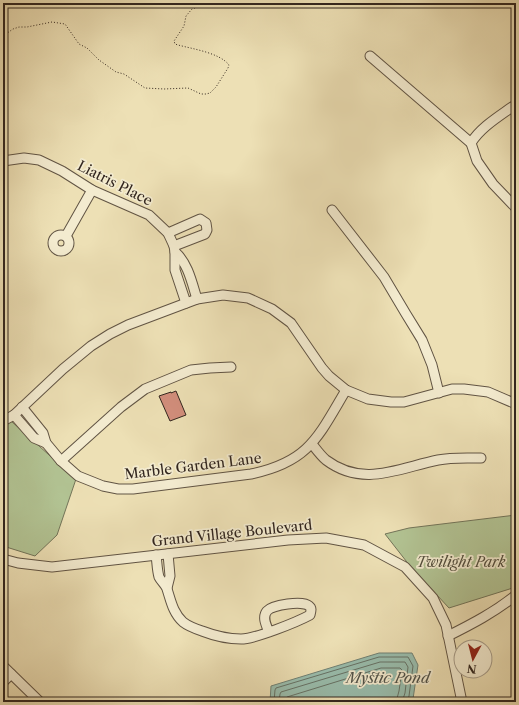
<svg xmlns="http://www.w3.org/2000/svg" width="519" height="705" font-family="'Libre Caslon Text',serif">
<rect width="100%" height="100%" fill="#ede0b5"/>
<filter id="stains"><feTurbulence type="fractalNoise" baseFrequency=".005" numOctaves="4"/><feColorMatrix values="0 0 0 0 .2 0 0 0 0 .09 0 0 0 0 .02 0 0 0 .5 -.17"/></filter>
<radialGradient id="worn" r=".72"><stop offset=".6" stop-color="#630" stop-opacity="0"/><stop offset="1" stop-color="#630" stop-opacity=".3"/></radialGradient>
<g fill="#b2c393" stroke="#727459">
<path d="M11 421 76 479 57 535 35 556 3 546V426Z"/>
<path d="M516 515V587L449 608 410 566 385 534 409 528Z"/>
</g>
<path fill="#99bdad" stroke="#708174" d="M379 653H412L418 665 413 699 408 702H270L271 686Z"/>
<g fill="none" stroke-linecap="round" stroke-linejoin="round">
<g stroke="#667266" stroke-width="1">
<path d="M274 702 275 690 276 688 379 657H408L413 666 409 696 407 702"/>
<path d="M279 702 280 694 281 692 380 662H405L408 667 405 693 402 702"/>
<path d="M285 702 287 697 381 668H400L402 670 399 691 396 702"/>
</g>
</g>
<path fill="#d28e7c" stroke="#32261f" d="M176 391 186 415 170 421 159 396 171 392V393Z"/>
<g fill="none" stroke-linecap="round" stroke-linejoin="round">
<g stroke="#615444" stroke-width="11">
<g id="minor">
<path d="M370 56 471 143"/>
<path d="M516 105 512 107C498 117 480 128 471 143L477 161 493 184 516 208"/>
<path d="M3 161 24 158 39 160 62 171 92 190 149 215 168 233 174 246 175 252V270L186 303"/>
<path d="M332 210 384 277 406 314 422 340 432 365 439 393"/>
<path d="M168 233 200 219 206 223 207 230 205 234 174 246"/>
<circle cx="61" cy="243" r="8"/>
<path d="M66 236 92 190"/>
<path d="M175 252C188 263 192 283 197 299"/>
<path d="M22 407 43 433 46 443 61 461 78 476 103 486 118 489H133L251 474C309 462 318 437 346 390"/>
<path d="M14 415 34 438 46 443"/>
<path d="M3 421 14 415 63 369 91 346 110 334 128 325 197 299 223 295 248 298 272 309 291 323 322 368 329 376 346 390 368 399 391 402H404L452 389H464L488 392 516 404"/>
<path d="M312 444C316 449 321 456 326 460 363 488 399 468 438 460 452 457 467 458 481 458"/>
<path d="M61 461 121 407 145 389 191 370 210 368 231 367"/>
<path d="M156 555C157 562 157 570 159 577 161 581 166 585 167 589 171 601 173 613 183 622 188 626 196 629 202 631 215 636 227 639 241 639 255 639 297 622 310 615 311 611 312 608 309 606 303 600 272 605 267 611 262 617 266 625 269 632"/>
<path d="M3 559 18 563 52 567 288 540 326 538 364 545 405 567 433 598 446 625 462 702"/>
<path d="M167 588 170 576 168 554"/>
<path d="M448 636C472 624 495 612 516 595"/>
<path d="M3 666 40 702"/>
<path d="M3 682 11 674"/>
</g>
</g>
<path stroke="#32261f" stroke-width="1" stroke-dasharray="1 2" stroke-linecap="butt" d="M3 36 13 29 19 27H27L52 22 65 24 79 44 87 48 99 60 116 72 124 74 145 88 164 89 188 88 201 94H206L210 93 216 87 228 68 229 65C220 53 193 49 178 45L175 44 174 41 184 26 186 16 192 9 200 6 204 3"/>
<use href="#minor" stroke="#f3ebcf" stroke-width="9"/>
</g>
<g text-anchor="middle" stroke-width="3.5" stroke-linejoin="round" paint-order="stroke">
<g font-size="14" fill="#32261f" stroke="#f3ebcf">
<text transform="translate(115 183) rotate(27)" y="5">Liatris Place</text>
<text transform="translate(193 466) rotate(-7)" y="5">Marble Garden Lane</text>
<text transform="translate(232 533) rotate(-6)" y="5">Grand Village Boulevard</text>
</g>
<g font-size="14" font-style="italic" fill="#524d3c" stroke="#f3ebcf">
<text x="461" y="567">Twilight Park</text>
</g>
<g font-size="15" font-style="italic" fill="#51534a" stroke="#f3ebcf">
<text x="388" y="683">Mystic Pond</text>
</g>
</g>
<rect width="519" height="705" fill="none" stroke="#ede0b5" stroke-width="16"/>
<rect x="4" y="4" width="511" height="697" fill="none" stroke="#32261f" stroke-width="2"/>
<rect x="8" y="8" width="503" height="689" fill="none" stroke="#32261f"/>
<g transform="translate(473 659) rotate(187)"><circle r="19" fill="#f3ebcf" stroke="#a69c89"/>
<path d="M0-3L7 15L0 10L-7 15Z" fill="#8f2418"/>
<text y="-6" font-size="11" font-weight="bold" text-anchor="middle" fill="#32261f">N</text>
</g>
<rect width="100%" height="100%" filter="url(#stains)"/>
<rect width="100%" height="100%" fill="url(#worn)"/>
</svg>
